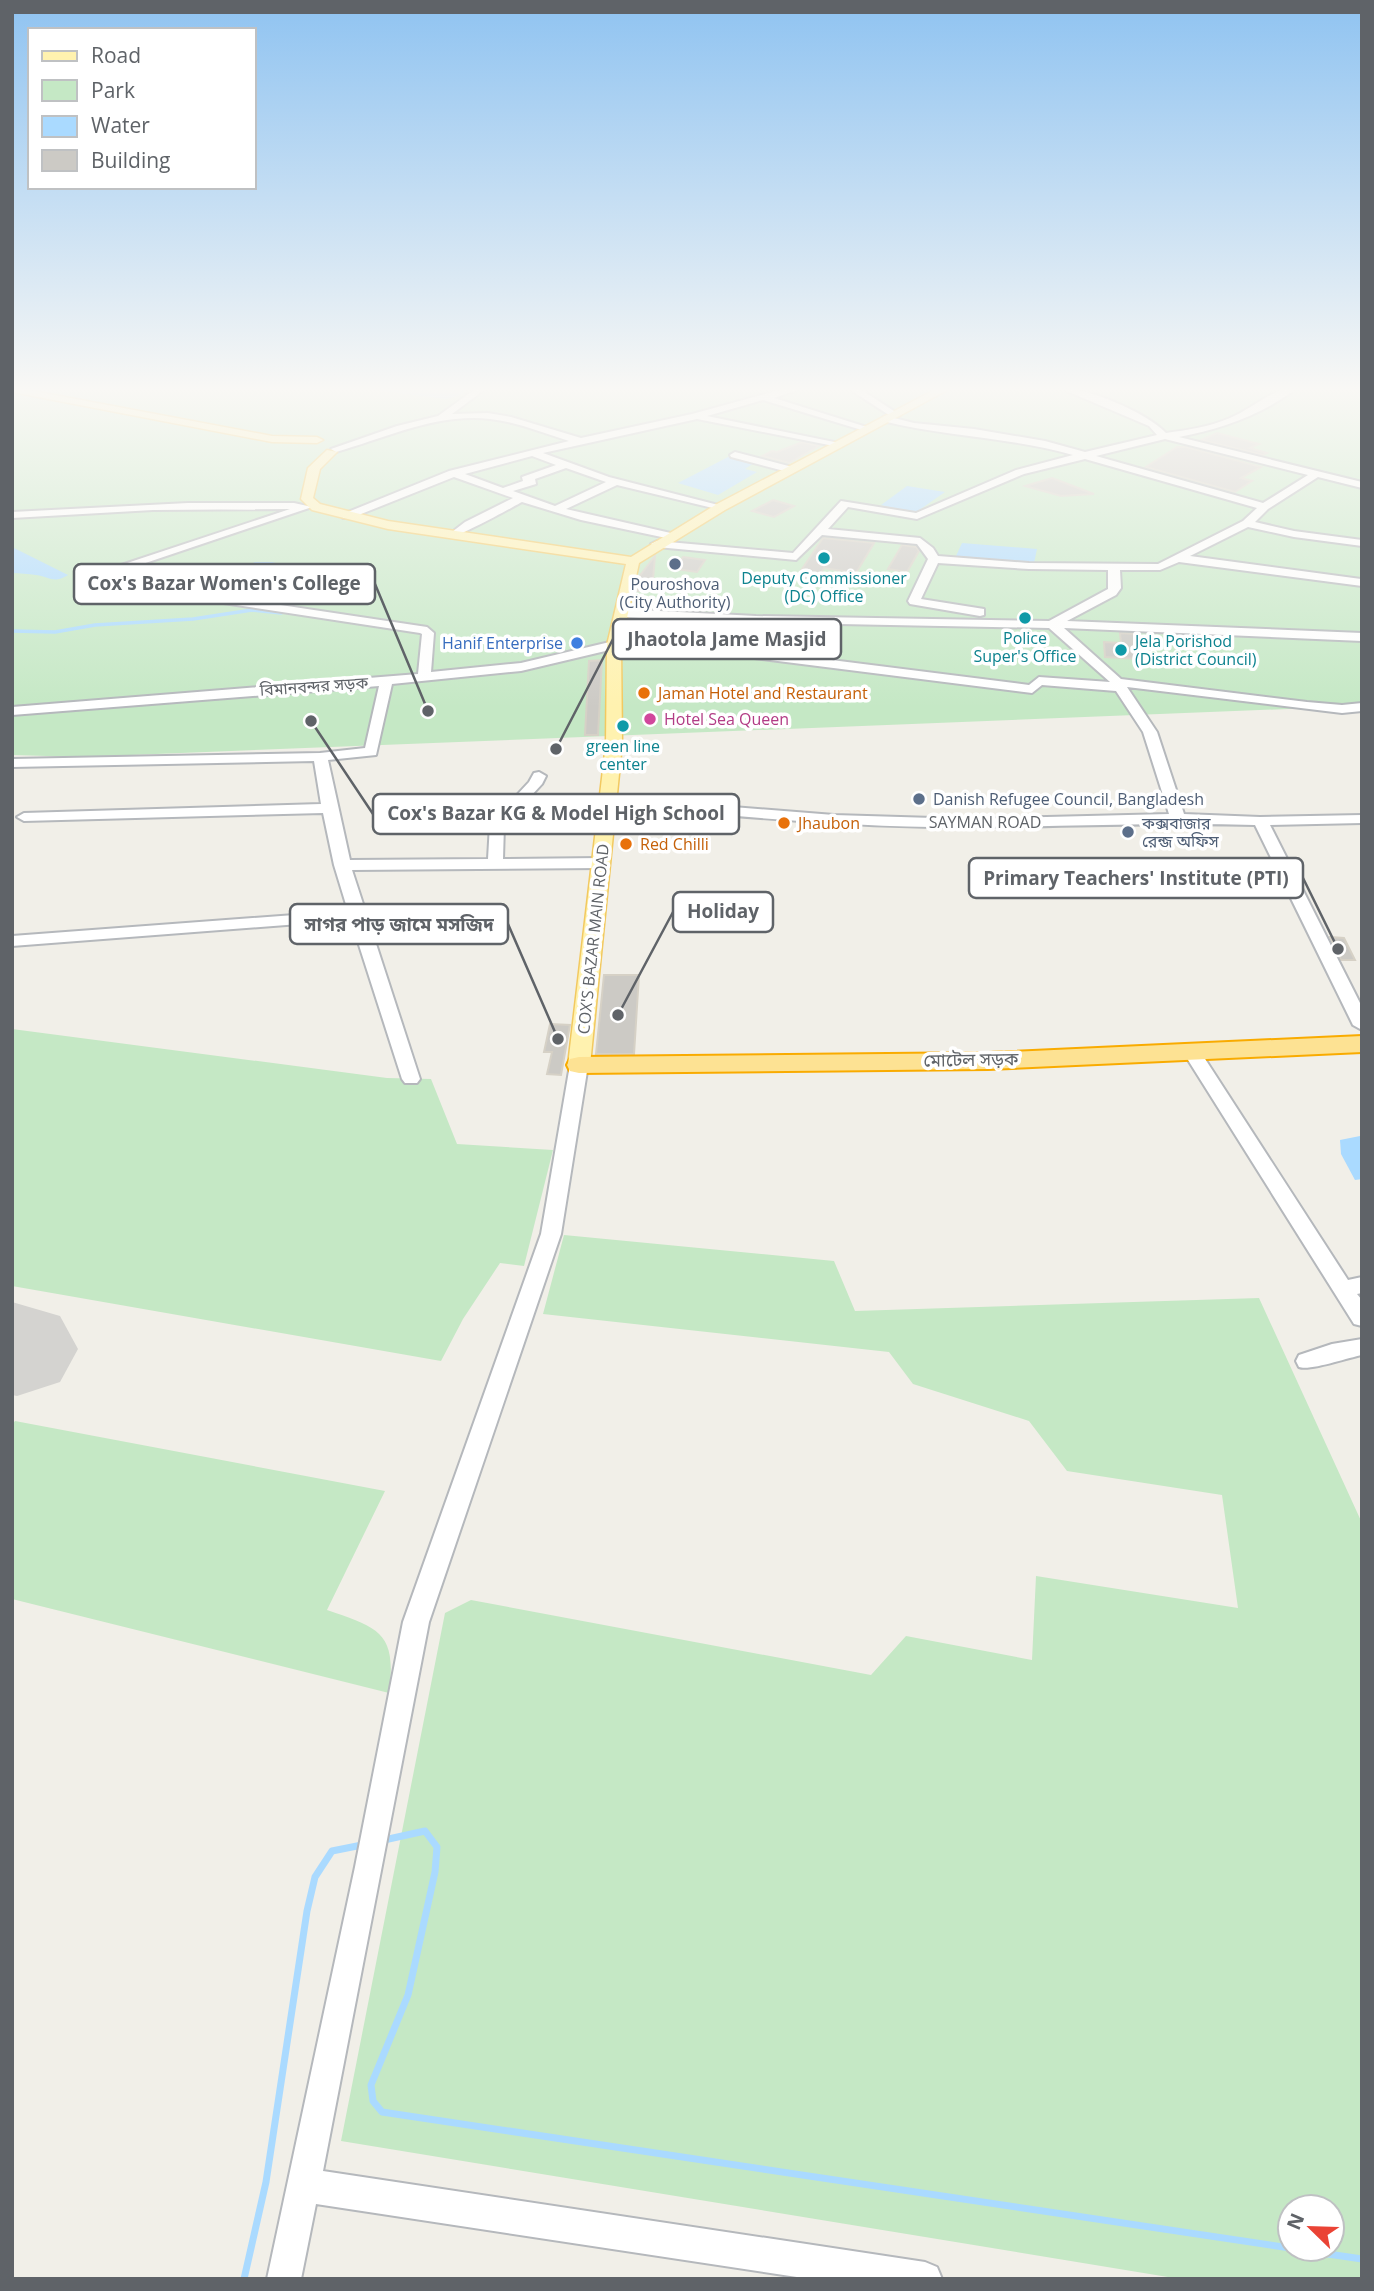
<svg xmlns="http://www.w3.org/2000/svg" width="1374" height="2291" font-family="'Open Sans','Noto Sans Bengali',sans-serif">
<rect width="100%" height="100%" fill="#f1efe8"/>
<g fill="#c5e8c5" fill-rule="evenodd">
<path d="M12 387H1362V706L81 757 12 755Z"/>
<path d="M12 1029 387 1078 431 1079 457 1144 553 1150 524 1266 500 1263 463 1319 441 1361 12 1286Z"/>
<path d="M564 1235 834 1261 855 1311 1259 1298 1362 1523V2279H1180L341 2141 445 1613 471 1600 871 1675 906 1636 1032 1660 1036 1576 1238 1608 1222 1495 1067 1471 1029 1421 913 1384 889 1352 543 1314ZM1290 2207H1332V2249H1290Z"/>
<path d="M15 1421 385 1491 327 1610C379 1628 397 1632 389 1693L12 1599V1425Z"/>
</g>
<g fill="#aadaff">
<path d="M376 387H472L458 396 446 399 375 390Z"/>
<path d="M728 457 754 463 745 469 757 472 718 495 678 483Z"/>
<path d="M907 486 945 492 915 513 881 505Z"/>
<path d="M962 543 1037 549 1034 563 956 556Z"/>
<path d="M12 547 68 575C53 584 51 577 36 575 28 574 20 573 12 573Z"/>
<path d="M255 562H272L311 573C279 597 261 586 225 578Z"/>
<path d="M1360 1136 1362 1179 1355 1180 1341 1154 1340 1140Z"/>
</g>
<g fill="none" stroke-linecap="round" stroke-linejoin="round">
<path stroke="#aadaff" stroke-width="3.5" d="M12 631 55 632 95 625 193 619 252 610 281 613"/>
<g stroke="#aadaff" stroke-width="7">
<path d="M384 1840 425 1831 437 1847 435 1872 408 1995 371 2085 373 2101 382 2112 1290 2248"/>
<path d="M1294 2249 1362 2259"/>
<path d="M244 2279 266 2182 307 1911 315 1877 332 1851 362 1845"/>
</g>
<path fill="#d4d3d0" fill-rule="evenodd" d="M12 1302 60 1316 78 1349 60 1382 17 1396 12 1395Z"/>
</g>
<g fill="#cccac5" stroke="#d6d1c6" stroke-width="2">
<path d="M1217 433 1259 444 1250 448 1267 453 1263 455 1201 440Z"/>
<path d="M802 442 819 446 789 463 762 456 772 451 777 452Z"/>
<path d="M1177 447H1186L1261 467 1241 478 1252 481 1235 492 1146 467Z"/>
<path d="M1052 478 1094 494 1061 496 1025 486Z"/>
<path d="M773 500 794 506 774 517 752 511Z"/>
<path d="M823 538 874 543 856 573 824 568 816 581 796 578Z"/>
<path d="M902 545 916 547 919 551 907 572 888 569Z"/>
<path d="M655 556 652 591H637L638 578Z"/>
<path d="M683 557 705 560 697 572 675 569Z"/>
<path d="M1120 633 1137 634 1139 659 1105 657 1104 642 1121 643Z"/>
<path d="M602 660 598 735H585L589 661Z"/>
<path d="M1330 937 1344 938 1355 960H1341Z"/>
<path d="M604 975H639L634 1054H596Z"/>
<path d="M550 1024 570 1025 561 1075 547 1074 552 1052H544Z"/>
</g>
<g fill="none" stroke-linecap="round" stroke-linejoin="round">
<g stroke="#b5b8bc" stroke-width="4">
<g id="minor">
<path d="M478 387H488L452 414 488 413 511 417 581 438 692 414 791 387H806L774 398 873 429 865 431 763 400 707 416 844 444 839 447 697 419 543 453 609 477 726 507 721 510 617 485 566 509 675 534V538L671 539 581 520 522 502C511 508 459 537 452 536V532L465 522 513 498 454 477 351 518H343V514L449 471 569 441C543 433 517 422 490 419 436 413 386 438 336 452L331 449 397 426 438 416ZM532 456 556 465 522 477 523 481 503 488 465 474ZM566 468 606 482 555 506 513 491 536 484 535 479Z"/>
<path d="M846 387H857L900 415 892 417Z"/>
<path d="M1057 387C1086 387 1146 412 1166 433 1187 430 1209 427 1230 418 1252 409 1274 387 1298 387 1265 414 1221 429 1179 437L1362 482V488L1318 477 1268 509 1255 522 1294 531 1362 540V546L1294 537 1248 527 1190 556 1361 579 1362 586 1179 562 1160 570H1120L1121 588 1116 595 1067 621 1362 633V641L1064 628 1121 679 1307 702 1342 705 1362 703V711L1342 713 1127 687 1157 732 1184 814 1260 817 1362 815V823L1270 825 1362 1007V1030L1353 1025 1255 825C1159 822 1064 827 968 827 848 828 728 815 608 805L601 801 608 797 834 815 967 819 1169 814 1143 732 1116 691 1042 685 1032 693 722 654 716 650 721 622 621 617 615 613 621 609 756 616 1049 621 1108 589V570L1029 569 938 563 921 599 984 609V615L980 616 910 604 908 601 928 559 917 544 822 535 796 560 657 547 651 544 657 541 793 553 841 501 916 513 1016 470 1073 455C1011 437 946 437 883 421V417L886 416 914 423 974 429 1045 441 1085 452 1157 435 1149 426ZM1165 439 1308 475 1263 503 1096 456ZM1085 459 1257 508 1243 521 1158 564 1029 563 938 556 933 548 920 538 828 529 848 507 917 519 1024 474ZM733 622 1049 628 1110 682 1039 677 1029 685 729 647Z"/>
<path d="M735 452 796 468 797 470 792 473 731 457 730 455Z"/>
<path d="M188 503H294L312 507 101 578 427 627 434 633 431 672 521 663 614 641 620 645 618 648 521 671 392 684 376 755 328 760 350 860 488 859 490 824 529 782 534 773 539 772 546 776 542 784 504 825 503 859 601 858 609 863 601 868 352 870 420 1079 417 1083H405L402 1079 351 920 12 946V936L348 911 334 865 323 813 24 821 17 817 24 813 321 804 314 761 12 767V759L320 753 365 748 379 686 12 715V707L418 674 422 634 420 633 85 582 79 579 290 509 153 510 12 518V512Z"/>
<path d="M1192 1046 1198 1048 1348 1280 1362 1277V1293L1357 1294 1362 1300V1326L1354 1324 1183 1052Z"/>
<path d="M579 1059 588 1065 561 1234 429 1622 323 2171 925 2262 937 2267 942 2279H810L316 2204 301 2279H267L355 1867 403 1622 541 1234 570 1065Z"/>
<path d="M1362 1339V1355C1347 1358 1310 1371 1299 1367L1296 1361 1299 1355 1332 1344Z"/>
</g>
</g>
<g stroke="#f2c960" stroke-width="3">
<g id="major">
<path d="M12 387 272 436 317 437 323 440 317 443 272 442 12 392Z"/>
<path d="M940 387H953L725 510 639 563 621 645 622 744 590 1065 587 1070H571L568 1065 606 744 607 645 626 564 388 529 312 510 301 499 308 468 327 450 337 452 320 469 313 498 320 504 388 521 631 557 717 504Z"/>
</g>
</g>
<g stroke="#f9ab00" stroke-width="4">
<path id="highway" d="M1362 1036V1052L988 1069 579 1073 570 1071 567 1065 570 1059 579 1057 988 1053Z"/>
</g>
<use href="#minor" fill="#fff" fill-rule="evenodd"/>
<use href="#major" fill="#fff2af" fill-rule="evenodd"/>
<use href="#highway" fill="#fde293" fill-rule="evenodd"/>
</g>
<linearGradient id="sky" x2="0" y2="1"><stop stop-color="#8fc3f1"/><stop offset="0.55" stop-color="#f9f8f5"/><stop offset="1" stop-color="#f9f8f5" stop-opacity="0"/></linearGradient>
<rect width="1374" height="708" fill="url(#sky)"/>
<g fill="#0f9aa8" stroke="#fff" stroke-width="2.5">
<circle cx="824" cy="558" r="7"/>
<circle cx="1025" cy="618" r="7"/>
<circle cx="1121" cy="650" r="7"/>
<circle cx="623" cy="726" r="7"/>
</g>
<g fill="#5c6f8a" stroke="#fff" stroke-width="2.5">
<circle cx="675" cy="564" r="7"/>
<circle cx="919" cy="799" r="7"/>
<circle cx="1128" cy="832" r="7"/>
</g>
<circle fill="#3f7fe0" stroke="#fff" stroke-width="2.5" cx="577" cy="643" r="7"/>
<g fill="#e8710a" stroke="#fff" stroke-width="2.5">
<circle cx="644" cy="693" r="7"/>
<circle cx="784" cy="823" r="7"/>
<circle cx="626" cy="844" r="7"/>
</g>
<circle fill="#d1479c" stroke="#fff" stroke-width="2.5" cx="650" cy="719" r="7"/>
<g text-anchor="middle" stroke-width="7" stroke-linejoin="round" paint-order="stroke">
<g font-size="16" fill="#0d838f" stroke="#fff">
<text x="824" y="584">Deputy Commissioner<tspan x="824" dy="18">(DC) Office</tspan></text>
<text x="1025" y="644">Police<tspan x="1025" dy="18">Super's Office</tspan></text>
<text x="1135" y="647" text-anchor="start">Jela Porishod<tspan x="1135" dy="18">(District Council)</tspan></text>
<text x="623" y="752">green line<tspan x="623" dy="18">center</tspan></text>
</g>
<g font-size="16" fill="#4e5e75" stroke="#fff" text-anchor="start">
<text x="675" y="590" text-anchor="middle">Pouroshova<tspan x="675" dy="18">(City Authority)</tspan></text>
<text x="933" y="805">Danish Refugee Council, Bangladesh</text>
<text x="1142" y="829">কক্সবাজার<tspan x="1142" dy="18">রেন্জ অফিস</tspan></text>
</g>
<g font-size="16" fill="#366cbe" stroke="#fff" text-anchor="end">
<text x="563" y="649">Hanif Enterprise</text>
</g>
<g font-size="16" fill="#5f6368" stroke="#fff">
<text transform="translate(314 686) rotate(-4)" y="6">বিমানবন্দর সড়ক</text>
<text x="985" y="828">SAYMAN ROAD</text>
<text transform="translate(593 939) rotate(-84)" y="6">COX'S BAZAR MAIN ROAD</text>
</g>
<g font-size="16" fill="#c56008" stroke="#fff" text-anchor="start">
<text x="658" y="699">Jaman Hotel and Restaurant</text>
<text x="798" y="829">Jhaubon</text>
<text x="640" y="850">Red Chilli</text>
</g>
<g font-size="16" fill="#b23c85" stroke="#fff" text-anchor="start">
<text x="664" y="725">Hotel Sea Queen</text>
</g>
<g font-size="18" fill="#5f6368" stroke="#fff">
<text transform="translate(971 1060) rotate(-1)" y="6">মোটেল সড়ক</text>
</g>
</g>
<path fill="none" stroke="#5f6368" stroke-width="2.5" d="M428 711L375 584M556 749L613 639M311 721L373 814M1338 949L1303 878M618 1015L673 912M558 1039L508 924"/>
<g fill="#5f6368" stroke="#fff" stroke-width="2.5">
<circle cx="428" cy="711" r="7"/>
<circle cx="556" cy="749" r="7"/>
<circle cx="311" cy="721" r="7"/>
<circle cx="1338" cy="949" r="7"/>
<circle cx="618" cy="1015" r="7"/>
<circle cx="558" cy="1039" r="7"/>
</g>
<g fill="#fff" stroke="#5f6368" stroke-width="2.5">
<rect x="74" y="564" width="301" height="40" rx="7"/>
<rect x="613" y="619" width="228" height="40" rx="7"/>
<rect x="373" y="794" width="366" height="40" rx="7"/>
<rect x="969" y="858" width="334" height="40" rx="7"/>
<rect x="673" y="892" width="100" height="40" rx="7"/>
<rect x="290" y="904" width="218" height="40" rx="7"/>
</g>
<g font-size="19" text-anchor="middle" font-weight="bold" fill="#5f6368">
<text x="224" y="590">Cox's Bazar Women's College</text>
<text x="727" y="646">Jhaotola Jame Masjid</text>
<text x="556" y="820">Cox's Bazar KG &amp; Model High School</text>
<text x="1136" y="885">Primary Teachers' Institute (PTI)</text>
<text x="723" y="918">Holiday</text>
<text x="399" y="931">সাগর পাড় জামে মসজিদ</text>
</g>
<rect width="1374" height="2291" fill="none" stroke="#5f6368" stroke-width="28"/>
<rect x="28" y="28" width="228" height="161" fill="#ffffff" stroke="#bfc1c3" stroke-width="2"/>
<rect x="42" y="51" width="35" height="10" fill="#fff2af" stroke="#bfc1c3" stroke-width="2"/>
<text x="91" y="63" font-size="21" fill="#5f6368">Road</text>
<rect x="42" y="80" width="35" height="21" fill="#c5e8c5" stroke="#bfc1c3" stroke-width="2"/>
<text x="91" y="98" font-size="21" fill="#5f6368">Park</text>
<rect x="42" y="116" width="35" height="21" fill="#aadaff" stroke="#bfc1c3" stroke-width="2"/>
<text x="91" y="133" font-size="21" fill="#5f6368">Water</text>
<rect x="42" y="150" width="35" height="21" fill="#cccac5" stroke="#bfc1c3" stroke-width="2"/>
<text x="91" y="168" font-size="21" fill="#5f6368">Building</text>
<g transform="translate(1311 2228) rotate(293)"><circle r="33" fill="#ffffff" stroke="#bfc1c3" stroke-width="2"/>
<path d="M0-5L12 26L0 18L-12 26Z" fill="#ea4335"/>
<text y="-10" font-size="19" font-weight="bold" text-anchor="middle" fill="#5f6368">N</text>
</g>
</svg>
